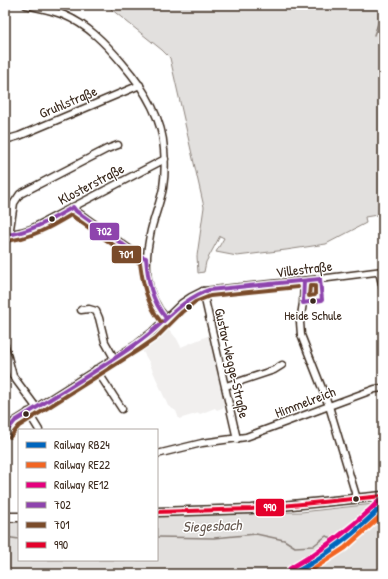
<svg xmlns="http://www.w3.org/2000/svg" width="388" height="579" font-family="'Patrick Hand',sans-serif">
<rect width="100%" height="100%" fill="#fff"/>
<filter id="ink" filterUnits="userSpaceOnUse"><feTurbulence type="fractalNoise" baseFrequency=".025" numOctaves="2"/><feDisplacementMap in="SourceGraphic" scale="8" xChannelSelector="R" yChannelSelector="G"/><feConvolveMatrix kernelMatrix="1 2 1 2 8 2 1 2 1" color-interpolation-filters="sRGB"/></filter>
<g filter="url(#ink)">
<path fill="#f1efee" d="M165 325 177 339 181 347 210 335 225 407 217 410 215 408 200 414 199 413 179 419 176 411 168 406 149 362 140 347Z"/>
<g fill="#e2e0de" stroke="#8e857e">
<path d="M106 5H383V214L365 217 366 223 326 244 286 250 237 256 216 252 224 238 220 236 206 262 204 272 198 273 197 256 204 207 170 58 162 50Z"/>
<path d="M383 503V574H5V517H19V560H157V512L163 514 301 512Z"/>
</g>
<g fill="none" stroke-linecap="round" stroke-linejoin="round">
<g stroke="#887e77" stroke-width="1.5">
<path d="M381 16 383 11"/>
<path d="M374 35 379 21"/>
<path d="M5 537 19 539"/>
<path d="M157 537 214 538 256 534 284 540 295 547 313 546 326 536 333 538"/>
</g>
<g stroke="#3b2a1e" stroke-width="9">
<g id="minor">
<path d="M26 5C39 8 52 10 64 15 88 25 106 44 122 63 143 87 162 116 164 149 165 161 165 175 163 188 160 204 153 219 150 235 144 263 145 296 166 318"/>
<path d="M5 140 19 136 140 85"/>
<path d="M73 207 76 211 139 256 146 258"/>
<path d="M5 235 21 232 31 229 165 159"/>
<path d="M9 235 14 203 20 194 107 149 118 145"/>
<path d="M379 272 383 288"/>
<path d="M304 281 303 303 300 322 301 335 329 406 357 499"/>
<path d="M203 291 237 439"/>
<path d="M81 310 89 309 96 311 99 318 105 342 114 358"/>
<path d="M5 346 13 376 36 407"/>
<path d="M96 369 122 409"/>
<path d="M226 386 274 370 282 365"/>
<path d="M28 412 39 430"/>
<path d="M5 433 15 421 137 344 152 332 182 303 191 297 203 291 320 279 383 271"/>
<path d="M157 454 202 443 246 437 329 406 375 389 383 388"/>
</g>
</g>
<g stroke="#3b2a1e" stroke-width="11">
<g id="major">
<path d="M157 512 251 509 383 496"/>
<path d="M5 517H19"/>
</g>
</g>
<use href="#minor" stroke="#fff" stroke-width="6"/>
<use href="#major" stroke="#fff" stroke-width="8"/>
<g stroke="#fff" stroke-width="7">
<g id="bus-1">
<path d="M5 235C30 233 52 219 73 207L76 211 139 256 146 258C148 280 151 300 166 318"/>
<path d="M5 433 15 421C55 396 97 371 136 344 162 327 179 300 209 290L320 279 322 300 303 303 304 281"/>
</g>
</g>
<g stroke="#fff" stroke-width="7">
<g id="bus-2">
<path d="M5 241C30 239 51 227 71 215L136 261 140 263C143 285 147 304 161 322"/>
<path d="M310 286H315V295L309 296Z"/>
<path d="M10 437 19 426 140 349 156 338 182 312 195 302 210 296 298 287"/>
</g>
</g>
<g stroke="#fff" stroke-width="7">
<path id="bus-3" d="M157 512 251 509 383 496"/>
</g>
<use href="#bus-1" stroke="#8e44ad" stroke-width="4"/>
<use href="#bus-2" stroke="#7a4b2a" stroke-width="4"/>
<use href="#bus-3" stroke="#e4002b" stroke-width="4"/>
<g stroke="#fff" stroke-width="8">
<path id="rail-1" d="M293 574C327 555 356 533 383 505"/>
</g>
<g stroke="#fff" stroke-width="8">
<path id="rail-2" d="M305 574 345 548 383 514"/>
</g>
<g stroke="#fff" stroke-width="8">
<path id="rail-3" d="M290 569C323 550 352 528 379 501"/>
</g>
<use href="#rail-1" stroke="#0065bd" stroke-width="5"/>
<use href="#rail-2" stroke="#f26522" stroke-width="5"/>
<use href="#rail-3" stroke="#e5007d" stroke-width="5"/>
</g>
</g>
<g fill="#3b2a1e" stroke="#fff" stroke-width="1.5">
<circle cx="52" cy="219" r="3.5"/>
<circle cx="313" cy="301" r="3.5"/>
<circle cx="189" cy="307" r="3.5"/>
<circle cx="26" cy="414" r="3.5"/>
<circle cx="356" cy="499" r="3.5"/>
</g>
<g text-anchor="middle" stroke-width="3" stroke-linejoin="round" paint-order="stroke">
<g font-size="13" fill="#3b2a1e" stroke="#fff">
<text x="313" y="320">Heide Schule</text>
</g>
<g font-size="14" fill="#3b2a1e" stroke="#fff">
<text transform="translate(68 102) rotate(-23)" y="5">Gruhlstraße</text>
<text transform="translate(91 184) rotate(-28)" y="5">Klosterstraße</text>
<text transform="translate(304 269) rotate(-7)" y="5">Villestraße</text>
<text transform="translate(232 363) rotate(77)" y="5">Gustav-Wegge-Straße</text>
<text transform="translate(305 402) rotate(-21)" y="5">Himmelreich</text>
</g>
<g font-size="15" font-style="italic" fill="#685b52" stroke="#fff">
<text transform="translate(212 526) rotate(-2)" y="5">Siegesbach</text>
</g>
</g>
<g stroke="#fff" stroke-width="1.5">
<rect x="89" y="222" width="31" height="19" rx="4" fill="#8e44ad"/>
<rect x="111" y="245" width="31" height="19" rx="4" fill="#7a4b2a"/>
<rect x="255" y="498" width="30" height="19" rx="4" fill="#e4002b"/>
</g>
<g font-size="11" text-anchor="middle" font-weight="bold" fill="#fff">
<text x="104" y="235">702</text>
<text x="126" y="258">701</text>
<text x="270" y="511">990</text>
</g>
<rect width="388" height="579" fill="none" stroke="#fff" stroke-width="20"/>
<rect x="10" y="10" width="368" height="559" fill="none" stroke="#3b2a1e" stroke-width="1.5" filter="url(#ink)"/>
<rect x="18" y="429" width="140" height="132" fill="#ffffff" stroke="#b1aaa5"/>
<rect x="26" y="442" width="20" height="6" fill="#0065bd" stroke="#b1aaa5"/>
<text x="54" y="449" font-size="12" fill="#3b2a1e">Railway RB24</text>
<rect x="26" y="462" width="20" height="6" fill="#f26522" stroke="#b1aaa5"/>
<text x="54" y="469" font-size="12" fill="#3b2a1e">Railway RE22</text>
<rect x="26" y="482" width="20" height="6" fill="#e5007d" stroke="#b1aaa5"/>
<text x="54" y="489" font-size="12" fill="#3b2a1e">Railway RE12</text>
<rect x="26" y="502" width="20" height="6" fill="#8e44ad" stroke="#b1aaa5"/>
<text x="54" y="509" font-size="12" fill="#3b2a1e">702</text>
<rect x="26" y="522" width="20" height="6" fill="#7a4b2a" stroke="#b1aaa5"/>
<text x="54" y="529" font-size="12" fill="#3b2a1e">701</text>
<rect x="26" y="542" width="20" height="6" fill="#e4002b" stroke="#b1aaa5"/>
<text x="54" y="549" font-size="12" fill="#3b2a1e">990</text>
</svg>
